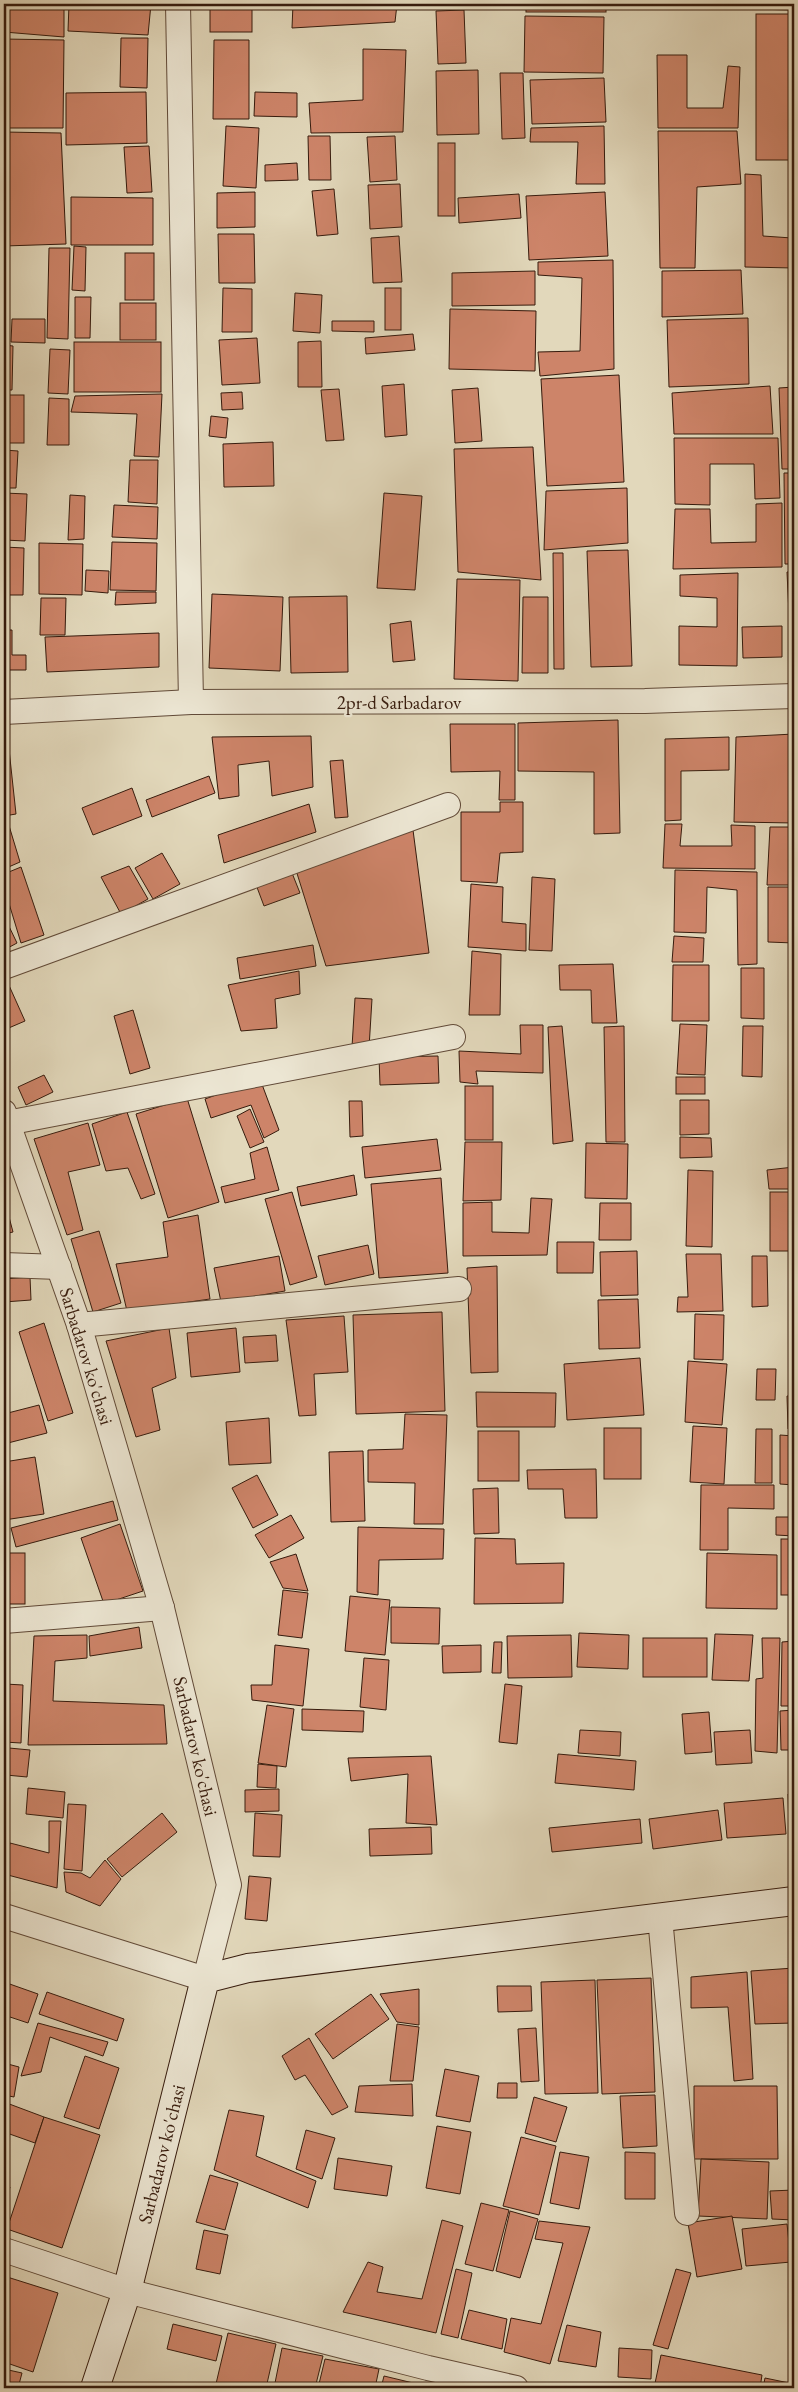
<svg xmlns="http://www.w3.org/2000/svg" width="798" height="2392" font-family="'EB Garamond',serif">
<rect width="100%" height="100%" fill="#e2d8bb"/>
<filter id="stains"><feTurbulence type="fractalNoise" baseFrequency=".004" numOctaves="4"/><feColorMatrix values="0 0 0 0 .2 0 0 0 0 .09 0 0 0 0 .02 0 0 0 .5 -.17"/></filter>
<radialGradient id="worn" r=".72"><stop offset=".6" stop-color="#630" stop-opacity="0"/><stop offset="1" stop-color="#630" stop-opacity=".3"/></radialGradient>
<g fill="#cd8469" stroke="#361b0d">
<path d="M4 4H64V37L4 32Z"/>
<path d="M69 4H151L148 35 68 31Z"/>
<rect x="210" y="4" width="42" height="28"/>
<path d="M293 4H397L395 22 292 28Z"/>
<path d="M470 4H515V9L470 8Z"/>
<rect x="526" y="4" width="80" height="8"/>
<path d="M751 4H794V10L751 9Z"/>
<path d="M464 10 466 63 438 64 436 11Z"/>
<rect x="756" y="14" width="38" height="146"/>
<path d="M525 16 604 17 603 73 524 72Z"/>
<path d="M121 38H148L147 88 120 87Z"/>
<path d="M4 39 64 40 63 128H4Z"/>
<path d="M214 40H249V119H213Z"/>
<path d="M363 49 406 50 403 132 311 133 309 103 363 100Z"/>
<path d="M657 55H687V108H723L728 66 740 67 738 128H658Z"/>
<path d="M478 70 479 134 437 135 436 71Z"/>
<path d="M500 73H523L525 138 502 139Z"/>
<path d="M604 78 606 122 532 124 530 80Z"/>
<path d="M146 92 147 143 66 145V93Z"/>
<path d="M255 92 297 93V117L254 116Z"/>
<path d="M226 126 259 128 256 188 223 186Z"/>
<path d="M604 126 605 184H576L578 142H530L531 128Z"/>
<path d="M658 131H737L741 184 697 187 695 268H660Z"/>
<path d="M4 132 61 133 66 244 4 246Z"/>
<path d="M308 136H330L331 180H309Z"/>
<path d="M395 136 397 180 370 182 367 137Z"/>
<rect x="438" y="143" width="17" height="73"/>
<path d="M149 146 152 192 127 193 124 147Z"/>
<path d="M297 163 298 180 265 181V165Z"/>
<path d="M745 174 761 175 763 236 792 238 794 222V268L745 267Z"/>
<path d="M400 184 402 227 370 229 368 185Z"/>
<path d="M334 189 338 234 317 236 312 191Z"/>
<path d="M255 192V227L217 228V193Z"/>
<path d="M605 192 608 256 529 260 526 196Z"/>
<path d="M519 194 521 218 459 223 458 198Z"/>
<path d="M71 197 153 198V245H71Z"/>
<path d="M218 234H254L255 283H219Z"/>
<path d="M399 236 402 282 373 283 371 238Z"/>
<path d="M74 246 86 247 85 291 72 290Z"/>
<path d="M49 248H70L68 339 47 338Z"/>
<rect x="125" y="253" width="29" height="47"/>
<path d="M613 260 614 369 540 376 538 352 580 351 582 278 538 275V262Z"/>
<path d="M741 270 743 314 662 317V271Z"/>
<path d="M535 271V305L452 306V273Z"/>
<path d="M223 288 252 289V332H222Z"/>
<rect x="385" y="288" width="16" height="42"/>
<path d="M295 293 322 295 320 333 293 331Z"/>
<path d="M75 297H91L90 338H75Z"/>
<rect x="120" y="303" width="36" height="37"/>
<path d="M450 309 536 311 535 371 449 369Z"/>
<path d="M748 318 749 384 669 387 667 320Z"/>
<path d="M12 319H45V343L11 342Z"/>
<path d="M332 321H374V332L332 331Z"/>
<path d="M413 334 415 350 366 354 365 338Z"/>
<path d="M257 338 260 383 222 385 219 340Z"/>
<path d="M321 341 322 387H298V342Z"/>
<rect x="74" y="342" width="87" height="50"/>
<path d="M4 345 13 346 12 390H4Z"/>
<path d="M50 349 70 350 68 394 48 393Z"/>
<path d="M619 375 624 482 547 486 541 379Z"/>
<path d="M404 384 407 435 385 437 382 386Z"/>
<path d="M770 386 773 434H674L672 393Z"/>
<path d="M794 387V469H782L779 388Z"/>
<path d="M478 388 482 441 455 443 452 390Z"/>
<path d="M339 389 344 440 326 441 321 390Z"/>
<path d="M242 392 243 409 222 410 221 393Z"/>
<path d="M162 394 159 457 134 456 137 414 71 412 75 396Z"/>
<rect x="4" y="395" width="20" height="48"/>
<path d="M49 398 69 399V445H47Z"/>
<path d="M211 416 228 418 226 438 209 436Z"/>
<path d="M674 438H778L780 498 755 499 754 464H710V505L675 504Z"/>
<path d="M273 442 274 486 224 487 223 444Z"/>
<path d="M533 447 541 580 458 572 454 449Z"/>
<path d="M4 450 18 451 16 488H4Z"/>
<path d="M130 460H158L157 504 128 502Z"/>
<path d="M784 473H794V564H785Z"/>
<path d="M627 488 628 543 544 550 546 491Z"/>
<path d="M4 493 27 494 25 541 4 540Z"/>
<path d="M384 493 422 496 415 590 377 588Z"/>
<path d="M70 495 85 496 84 539 68 540Z"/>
<path d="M782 503V567L673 569 675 509H710L711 543 756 542V504Z"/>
<path d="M114 505 158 507 157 539 112 537Z"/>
<path d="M112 542 157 543 156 591 110 590Z"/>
<path d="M39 543 83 544 82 595 39 594Z"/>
<path d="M4 547 24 548 23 595H4Z"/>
<path d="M628 550 632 666 591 667 587 551Z"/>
<path d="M553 553H563L564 669H554Z"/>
<path d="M86 570 109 571 108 593 85 591Z"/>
<path d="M787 572H794V657H791Z"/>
<path d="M738 573 737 666 679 665V626L717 627V598L680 596V575Z"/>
<path d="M457 579 520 580 518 681 454 679Z"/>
<path d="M116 592H156V603L115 605Z"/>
<path d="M212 594 283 597 280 671 209 668Z"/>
<path d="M347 596 348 672 291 673 289 597Z"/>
<path d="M523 597H548V673H522Z"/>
<path d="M41 598H66L65 635H40Z"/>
<path d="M411 621 415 660 393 662 390 624Z"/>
<path d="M782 626V657L743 658 742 627Z"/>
<path d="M4 630H12V655H26V670H4Z"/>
<path d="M159 633V667L47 672 45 637Z"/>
<path d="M618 720 620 833 594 834V772L518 771V723Z"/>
<path d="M450 724H515V800H499L500 771 451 772Z"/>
<path d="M794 734V823L734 822 736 737Z"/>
<path d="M311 736 313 787 272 796 269 761 238 765 239 796 219 799 212 737Z"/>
<path d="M729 737V770L681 771V820L665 821V739Z"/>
<path d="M8 740 16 814 4 816V741Z"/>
<path d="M343 760 348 817 335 818 330 761Z"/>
<path d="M209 776 215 793 152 817 146 800Z"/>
<path d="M132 788 142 816 93 835 82 808Z"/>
<path d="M500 802H523V852L500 853 497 883 461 881V812H500Z"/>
<path d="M309 804 316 832 224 863 218 835Z"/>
<path d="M7 819 20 862 4 869V820Z"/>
<path d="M665 824H682L680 846H732L731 825 755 826V869L663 868Z"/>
<path d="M770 827H794V885H767Z"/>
<path d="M413 830 429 953 326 966 295 867Z"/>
<path d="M162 853 180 884 153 899 135 868Z"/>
<path d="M129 866 148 899 121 914 101 877Z"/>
<path d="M21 867 44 935 21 943 4 887V874Z"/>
<path d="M290 868 300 893 264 906 255 882Z"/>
<path d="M675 870 757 872V964L738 965 737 890 707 887 706 933 674 932Z"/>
<path d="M532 877 555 879 552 951 529 950Z"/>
<path d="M471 884 503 887 502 922 526 924V951L468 947Z"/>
<path d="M768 887H794V901H790L789 922H794V943L768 942Z"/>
<path d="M4 918H5L17 943 4 950Z"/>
<path d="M674 936 704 938 703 962H672Z"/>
<path d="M313 945 316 966 240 979 237 958Z"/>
<path d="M472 951 501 954 500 1015H469Z"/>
<path d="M613 964 617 1023H592L591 990H560L559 965Z"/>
<path d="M673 965H709V1021H672Z"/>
<path d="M741 968H764V1019L741 1018Z"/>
<path d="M299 971 300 994 275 999 277 1028 241 1031 228 985Z"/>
<path d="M7 981 25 1021 4 1030V982Z"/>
<path d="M355 998 372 999 369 1048 352 1047Z"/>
<path d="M133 1010 150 1068 130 1074 114 1016Z"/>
<path d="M680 1024 707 1025 705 1075 677 1074Z"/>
<path d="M520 1025H543V1073L476 1071 478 1084 460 1082 459 1051 521 1054Z"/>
<path d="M562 1026 573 1141 553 1144 548 1027Z"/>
<path d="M624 1026 625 1142H606L604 1027Z"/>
<path d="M743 1026H763L762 1077 742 1076Z"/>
<path d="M438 1056 439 1083 380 1085 379 1057Z"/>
<path d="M44 1075 53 1092 26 1105 18 1087Z"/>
<rect x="676" y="1077" width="29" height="17"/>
<path d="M260 1079 279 1130 264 1138 251 1105 211 1118 205 1099Z"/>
<rect x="465" y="1086" width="28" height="54"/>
<path d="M187 1098 219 1202 168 1218 136 1114Z"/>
<path d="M680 1100H709V1134L680 1135Z"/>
<path d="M349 1101H362L363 1136 350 1137Z"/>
<path d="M250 1109 264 1142 250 1148 237 1116Z"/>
<path d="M127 1112 155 1194 141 1199 128 1168 106 1171 92 1124Z"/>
<path d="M88 1123 100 1165 68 1172 83 1230 67 1235 34 1139Z"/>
<path d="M680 1137 711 1138 712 1157 680 1158Z"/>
<path d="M437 1139 441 1170 365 1178 362 1147Z"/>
<path d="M465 1142H502L501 1200 463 1201Z"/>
<path d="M586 1143 628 1144 627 1199 585 1198Z"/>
<path d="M267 1147 279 1190 225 1203 221 1187 255 1179 250 1153Z"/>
<path d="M794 1167V1189H769L767 1170Z"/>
<path d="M688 1170 713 1171 712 1247 686 1246Z"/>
<path d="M354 1175 357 1195 301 1206 297 1187Z"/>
<path d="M441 1178 448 1273 379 1278 371 1184Z"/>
<path d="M292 1192 317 1277 290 1285 265 1199Z"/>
<rect x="770" y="1192" width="24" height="59"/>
<path d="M531 1198 552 1199 547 1255 463 1256V1203L492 1202V1232L529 1233Z"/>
<path d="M600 1203H631V1240H599Z"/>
<path d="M198 1215 210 1299 127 1311 116 1264 168 1257 163 1222Z"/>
<path d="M9 1217 13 1232 4 1234V1218Z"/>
<path d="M99 1231 121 1303 93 1312 71 1239Z"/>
<path d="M557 1242H594L593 1273H557Z"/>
<path d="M368 1245 374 1274 325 1285 318 1256Z"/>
<path d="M637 1251 638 1295 601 1296 600 1252Z"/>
<path d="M686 1254H721L723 1311 677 1312 678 1297H688Z"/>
<path d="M791 1254H794V1300H789Z"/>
<path d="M279 1256 285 1291 221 1302 214 1268Z"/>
<path d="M752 1256H767L768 1306 752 1307Z"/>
<path d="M497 1266 498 1372 471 1373 467 1268Z"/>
<path d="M30 1277 31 1300 4 1302V1279Z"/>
<path d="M638 1299 640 1348 599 1349 598 1300Z"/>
<path d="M442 1312 445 1411 356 1414 353 1315Z"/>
<path d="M695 1314 724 1315 723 1360 694 1359Z"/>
<path d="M344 1316 348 1372 314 1374 316 1415 299 1416 286 1320Z"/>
<path d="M44 1323 73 1413 48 1421 19 1332Z"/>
<path d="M169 1328 176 1378 152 1388 160 1430 136 1437 106 1341Z"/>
<path d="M236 1328 240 1372 191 1377 187 1333Z"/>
<path d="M276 1335 278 1361 245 1363 243 1337Z"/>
<path d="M640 1358 644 1415 567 1420 564 1364Z"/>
<path d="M688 1361 727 1364 722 1425 685 1422Z"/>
<path d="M757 1369H776L775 1400H756Z"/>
<path d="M476 1392 556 1393 555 1427H477Z"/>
<path d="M787 1396H794V1429H788Z"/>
<path d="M39 1405 47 1433 4 1444V1414Z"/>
<path d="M405 1414 447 1415 443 1524H414L415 1483 368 1482V1450L403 1449Z"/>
<path d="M269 1418 271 1463 229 1465 226 1422Z"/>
<path d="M693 1426 727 1428 724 1484 690 1482Z"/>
<rect x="604" y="1428" width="37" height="51"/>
<path d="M756 1429H772V1483H755Z"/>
<rect x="478" y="1431" width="41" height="50"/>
<path d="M780 1435 794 1436V1485L780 1484Z"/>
<path d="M363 1451 365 1521 331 1522 329 1452Z"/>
<path d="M35 1457 44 1514 4 1520V1462Z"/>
<path d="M596 1469 597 1518H565L563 1489H528L527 1470Z"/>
<path d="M257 1475 278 1515 253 1528 232 1488Z"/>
<path d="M701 1485H774V1509L728 1508V1550H700Z"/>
<path d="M498 1488 499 1533 474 1534 473 1489Z"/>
<path d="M113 1501 118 1520 16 1547 11 1528Z"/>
<path d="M291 1515 304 1538 269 1558 255 1535Z"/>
<path d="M776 1517H794V1536L776 1535Z"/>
<path d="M120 1524 143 1591 104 1604 81 1538Z"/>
<path d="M358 1527 444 1529 443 1559 379 1560 378 1595 357 1592Z"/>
<path d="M475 1538 515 1539 516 1564 564 1563 563 1603 474 1604Z"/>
<rect x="781" y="1539" width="13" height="56"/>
<rect x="4" y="1553" width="21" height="51"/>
<path d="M707 1553 777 1555V1609L706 1608Z"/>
<path d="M296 1554 308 1591 283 1588 270 1562Z"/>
<path d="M283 1590 308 1593 302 1638 278 1635Z"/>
<path d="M350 1596 390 1600 385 1655 345 1651Z"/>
<path d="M391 1607 440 1608 439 1644 391 1643Z"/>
<path d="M139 1627 142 1648 90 1656 89 1636Z"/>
<path d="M579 1633 629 1635 628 1669 577 1667Z"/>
<path d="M715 1634 753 1635 749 1681 712 1680Z"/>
<path d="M87 1635V1658L55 1661 53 1701 164 1705 167 1744 28 1745 34 1636Z"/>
<path d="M571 1635 572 1677 508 1678 507 1636Z"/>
<rect x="643" y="1638" width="64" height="39"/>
<path d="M762 1638H780L777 1753 755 1751 756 1679 763 1678Z"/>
<path d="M794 1641V1706H781L782 1642Z"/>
<path d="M494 1642H502L501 1673H492Z"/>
<path d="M275 1645 309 1649 303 1706 252 1700 251 1685H272Z"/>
<path d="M481 1645V1672L443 1673 442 1646Z"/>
<path d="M364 1658 389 1660 386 1710 360 1707Z"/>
<path d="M5 1684 23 1685 21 1743 4 1742Z"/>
<path d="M505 1684 522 1686 517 1744 499 1742Z"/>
<path d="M267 1705 294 1709 286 1767 258 1763Z"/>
<path d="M302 1709 364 1711 363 1732 302 1730Z"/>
<path d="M794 1710V1750H781L780 1711Z"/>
<path d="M709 1712 712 1752 685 1754 682 1714Z"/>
<path d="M580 1730 621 1732 620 1756 578 1753Z"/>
<path d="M750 1730 752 1763 716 1765 714 1732Z"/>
<path d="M9 1748 30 1750 27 1777 6 1775Z"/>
<path d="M558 1754 636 1761 634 1790 555 1783Z"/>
<path d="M431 1756 437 1825 406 1823 408 1774 351 1781 348 1758Z"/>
<path d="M258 1764 277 1766 276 1788 257 1787Z"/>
<path d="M28 1788 65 1792 63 1818 26 1814Z"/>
<path d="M279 1789V1811L245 1812V1790Z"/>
<path d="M788 1794H794V1831H789Z"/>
<path d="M783 1798 786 1834 727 1838 724 1803Z"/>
<path d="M68 1804 86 1805 82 1871 64 1869Z"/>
<path d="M718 1810 722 1840 653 1849 649 1819Z"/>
<path d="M162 1813 177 1832 122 1877 107 1859Z"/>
<path d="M255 1813 282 1815 280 1857 253 1856Z"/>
<path d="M640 1819 642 1843 552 1852 549 1828Z"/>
<path d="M49 1821H61L57 1888 4 1874 10 1843 49 1853Z"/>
<path d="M431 1827 432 1854 370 1856 369 1829Z"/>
<path d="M105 1860 121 1879 100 1906 66 1892 64 1872 81 1873 90 1878Z"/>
<path d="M249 1876 271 1878 267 1921 245 1919Z"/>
<path d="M794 1968V2023L755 2024 751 1971Z"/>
<path d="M747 1972 753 2079 734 2081 728 2007 691 2008V1977Z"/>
<path d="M651 1978 655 2092 602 2094 597 1980Z"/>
<path d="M595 1980 598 2093 545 2094 541 1982Z"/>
<path d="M4 1982 38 1994 28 2023 4 2015Z"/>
<path d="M497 1986H531L532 2011 498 2012Z"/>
<path d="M419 1989V2025L397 2022 380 1994Z"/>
<path d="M47 1992 124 2019 117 2041 39 2014Z"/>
<path d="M371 1994 389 2019 333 2059 315 2034Z"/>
<path d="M38 2023 108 2042 103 2056 50 2037 41 2072 21 2076Z"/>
<path d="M397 2024 419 2027 413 2081H390Z"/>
<path d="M536 2028 539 2081 521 2082 518 2029Z"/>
<path d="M309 2038 348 2107 332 2115 305 2075 295 2080 282 2056Z"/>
<path d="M85 2056 119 2068 99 2129 64 2117Z"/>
<path d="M4 2063 19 2067 14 2097 4 2095Z"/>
<path d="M445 2069 479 2076 470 2122 436 2116Z"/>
<path d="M498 2083H517V2098H497Z"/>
<path d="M412 2084 413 2116 355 2112 359 2086Z"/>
<path d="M694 2086H777L778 2159H694Z"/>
<path d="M655 2095 657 2146 623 2148 620 2096Z"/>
<path d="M534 2097 567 2107 556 2142 525 2133Z"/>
<path d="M4 2102 44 2117 35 2143 4 2132Z"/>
<path d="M229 2110 264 2116 256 2156 316 2181 308 2208 214 2170Z"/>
<path d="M44 2117 100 2135 62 2248 7 2229Z"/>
<path d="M437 2126 471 2132 460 2194 426 2188Z"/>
<path d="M306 2130 335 2138 322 2179 296 2169Z"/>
<path d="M521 2137 556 2146 539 2215 503 2206Z"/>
<path d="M560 2152 589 2157 579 2209 550 2203Z"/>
<path d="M625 2152 655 2153V2199H625Z"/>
<path d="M338 2158 392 2166 387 2196 334 2189Z"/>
<path d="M701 2159 769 2162 767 2219 698 2216Z"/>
<path d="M210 2175 238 2183 225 2230 196 2222Z"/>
<path d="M4 2185 10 2187 4 2207Z"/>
<path d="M794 2190V2220L772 2219 770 2191Z"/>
<path d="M481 2203 509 2210 493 2271 465 2264Z"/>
<path d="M510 2211 538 2219 520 2278 496 2271Z"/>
<path d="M732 2216 742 2269 697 2277 688 2223Z"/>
<path d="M442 2220 463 2226 436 2333 343 2312 368 2262 383 2267 377 2292 422 2299Z"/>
<path d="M539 2221 590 2227 550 2364 504 2352 511 2318 541 2324 563 2243 535 2239Z"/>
<path d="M787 2224 791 2262 746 2266 742 2229Z"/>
<path d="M204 2230 228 2235 220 2274 196 2269Z"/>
<path d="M456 2269 472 2273 458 2338 441 2334Z"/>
<path d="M676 2269 691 2273 668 2349 653 2345Z"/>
<path d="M4 2276 58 2293 33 2372 4 2362Z"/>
<path d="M469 2310 507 2319 502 2349 461 2339Z"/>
<path d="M173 2324 222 2336 216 2361 167 2349Z"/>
<path d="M567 2325 601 2332 596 2367 558 2361Z"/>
<path d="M228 2333 276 2344 266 2388H215Z"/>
<path d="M282 2348 323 2356 315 2388H274Z"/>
<path d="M619 2348 652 2350 651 2379 618 2377Z"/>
<path d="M661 2355 762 2375 760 2388H654Z"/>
<path d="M325 2359 379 2369 375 2388H318Z"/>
<path d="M4 2369 22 2373 18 2388H4Z"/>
<path d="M384 2376 434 2388H381Z"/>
<path d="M765 2378 794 2384V2388H763Z"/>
</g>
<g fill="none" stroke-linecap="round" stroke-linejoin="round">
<g stroke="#614a38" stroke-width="26">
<g id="street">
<path d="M178 4 191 702"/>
<path d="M4 712 191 702 645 701 794 696"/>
<path d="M4 967 448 805"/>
<path d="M4 1112 79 1325 162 1608 229 1885 205 1979 4 1916"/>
<path d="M7 1123 453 1037"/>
<path d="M4 1265 59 1267"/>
<path d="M79 1325 459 1289"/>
<path d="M4 1621 162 1608"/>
<path d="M660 1917 687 2213"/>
<path d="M4 2250 127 2291 428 2368 516 2388"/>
</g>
</g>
<g stroke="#361b0d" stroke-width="30">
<path id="secondary" d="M95 2388 127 2291 205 1979 248 1968 794 1901"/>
</g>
<use href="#street" stroke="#ece6d3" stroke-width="24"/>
<use href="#secondary" stroke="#ece6d3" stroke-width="28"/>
</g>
<g text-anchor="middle" stroke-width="4.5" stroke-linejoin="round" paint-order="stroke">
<g font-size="19" fill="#361b0d" stroke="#ece6d3">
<text x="399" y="709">2pr-d Sarbadarov</text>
<text transform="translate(87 1356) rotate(73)" y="7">Sarbadarov ko'chasi</text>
<text transform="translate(196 1746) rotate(77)" y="7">Sarbadarov ko'chasi</text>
<text transform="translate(161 2154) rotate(-76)" y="7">Sarbadarov ko'chasi</text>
</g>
</g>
<rect width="798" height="2392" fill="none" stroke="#e2d8bb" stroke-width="20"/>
<rect x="5" y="5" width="788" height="2382" fill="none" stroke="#361b0d" stroke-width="2.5"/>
<rect x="10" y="10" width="778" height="2372" fill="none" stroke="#361b0d"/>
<rect width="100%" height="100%" filter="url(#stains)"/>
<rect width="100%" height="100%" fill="url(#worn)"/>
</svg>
